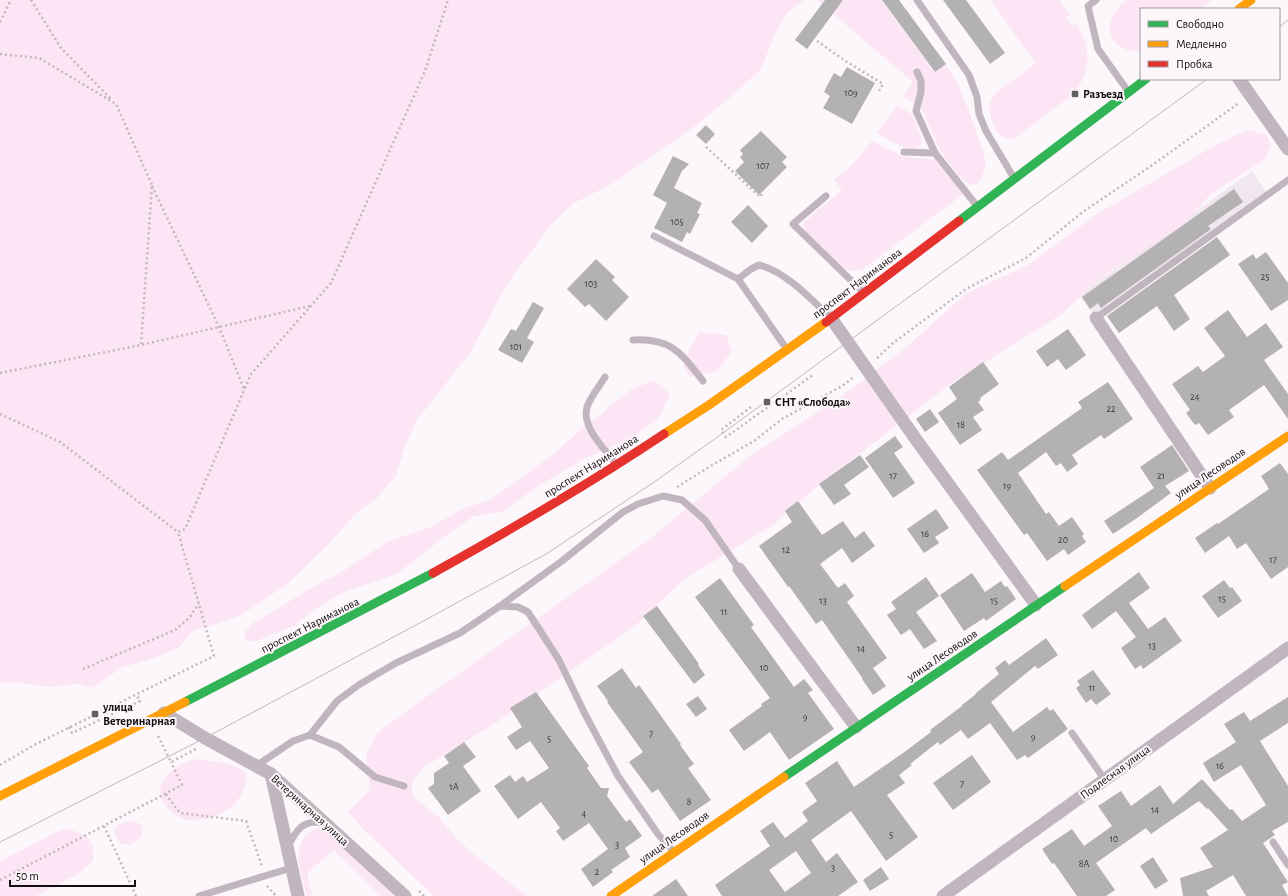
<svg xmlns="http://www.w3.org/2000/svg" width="1288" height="896" font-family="'Alegreya Sans',sans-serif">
<rect width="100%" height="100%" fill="#fcf7fa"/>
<path fill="#f1e7ee" d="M1252 171 1270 197 1098 321 1079 295Z"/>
<g fill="#fce6f5">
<path d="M0 0H804L788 12 776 32 761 69 733 95 690 130 610 185 574 203 551 225 508 283 470 353 416 421 405 447 396 476 376 499 357 512 327 546 286 585 241 615 217 624 193 631 179 647 157 657 121 668 92 688 78 684 48 687 17 682 0 683Z"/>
<path d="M817 0H881L934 72 946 64 960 88 983 150 986 165 981 179 977 184 974 185 969 184 957 174 940 150 921 107 903 96 913 82Z"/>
<path d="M990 0H1059L1070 15 1066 18 1072 26 1076 24C1089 41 1092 64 1080 84 1074 94 1063 102 1053 109 1041 118 1029 128 1017 137 1010 140 1005 140 1000 135 995 130 993 124 991 118 980 89 1023 80 1035 62Z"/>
<path d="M1127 0H1212L1200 9H1141V51C1135 52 1128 51 1123 48 1101 37 1110 11 1127 0Z"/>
<path d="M897 105 913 115 921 137V144L917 148C903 150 889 140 877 133Z"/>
<path d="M1247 130 1267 135 1271 146 1266 158 1210 195 1181 226 1103 276 1062 314 949 385 820 484 773 525 683 580 635 626 491 726 424 767 412 783 413 797 439 817 456 838 472 853 527 896H434L363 829 348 812 370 789 366 754 378 732 430 694 651 538 750 456 841 397 903 350 967 293 1028 265 1097 214 1214 146Z"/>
<path d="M872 141 904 157 936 159 962 193V195L863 269 850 271 841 268 803 229V223L842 190 834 180 852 165Z"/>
<path d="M700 332 726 335 732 351 717 371 690 377 683 367 690 348Z"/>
<path d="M653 381 661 385 670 395 658 419 629 439 582 460 537 487 502 512 474 516 440 540 397 574 344 592 317 608 294 626 256 641H246L244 633 252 624 318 584 340 573 389 541 431 527 464 508 488 501 527 474 556 452 588 423 596 419 611 405 634 388Z"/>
<path d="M196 759C212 761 231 762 245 772 248 785 243 795 234 804 220 818 192 826 175 815 172 813 169 809 166 806 152 790 166 773 181 764 185 762 191 761 196 759Z"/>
<path d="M134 821 142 825C149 845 112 855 115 828L119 824Z"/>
<path d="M318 828H322L397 896H380L334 850 307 873 312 896H307C301 872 287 840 318 828Z"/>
<path d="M63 829C74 830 87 833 92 845 94 849 93 856 93 861L78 874 36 896H0V861Z"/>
</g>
<g fill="#b4b1b3" fill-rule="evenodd">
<path d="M825 0H843L807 49 795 40Z"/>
<path d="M882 0H899L946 64 935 72Z"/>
<path d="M943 0H966L1005 53 990 64Z"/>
<path d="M847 67 875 83 852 124 823 108 830 96 824 92 828 84 834 73 841 77Z"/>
<path d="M706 125 715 134 706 144 696 135Z"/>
<path d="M761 131 787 157 782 162 787 167 759 195 735 171 744 162 740 157 743 154 740 150Z"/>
<path d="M673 156 689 164 682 171 674 188 702 203 697 213 700 214 690 234 687 232 682 242 654 228 667 203 653 195Z"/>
<path d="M1234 189 1243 202 1208 226 1211 229 1101 308 1098 303 1090 309 1082 297Z"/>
<path d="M748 205 768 226 752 243 731 222Z"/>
<path d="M1217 237 1230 255 1174 295 1190 319 1174 331 1157 306 1119 333 1107 316Z"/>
<path d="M1266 252 1288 283V300L1271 311 1238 264 1253 254 1256 259Z"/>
<path d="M596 259 615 277 612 280 629 297 606 321 589 304 585 307 567 289Z"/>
<path d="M533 302 544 308 527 338 534 342 522 363 498 350 511 329 516 331Z"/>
<path d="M1228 310 1247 337 1266 323 1283 347 1264 360 1288 394V419L1264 385 1229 410 1234 417 1208 435 1199 423 1195 425 1186 413 1190 410 1172 384 1198 366 1203 372 1225 356 1204 328Z"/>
<path d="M1068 329 1086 355 1066 370 1058 359 1047 367 1036 351Z"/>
<path d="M983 362 999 384 980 398 981 400 978 402 984 410 973 417 982 430 960 445 938 413 957 399 949 387Z"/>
<path d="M1108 382 1133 419 1104 439 1101 435 1072 455 1078 464 1067 472 1061 463 1056 466 1046 452 1018 473 1046 514 1049 512 1059 526 1072 517 1084 534 1082 536 1086 542 1068 555 1064 549 1047 561 1027 533 1024 535 977 470 1002 452 1008 460 1082 408 1078 402Z"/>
<path d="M930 409 939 422 925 432 916 419Z"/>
<path d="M895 436 903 447 894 453 915 483 893 498 865 458Z"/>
<path d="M1172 445 1189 471 1165 486 1171 493 1137 518 1113 534 1104 521 1154 488 1140 467Z"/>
<path d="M860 455 869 467 844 485 851 494 834 505 819 484Z"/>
<path d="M1280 463 1288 474V567L1271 579 1246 543 1237 549 1229 536 1205 553 1195 538 1217 523 1218 524 1269 489 1261 476Z"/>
<path d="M798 501 822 535 843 521 855 538 864 531 875 546 852 563 842 548 820 564 838 588 845 583 854 596 847 602 887 658 873 668 886 686 873 695 862 679H863L822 620 816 624 789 586 788 587 759 546 792 522 785 511Z"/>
<path d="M936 509 949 528 935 537 939 543 924 553 907 529Z"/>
<path d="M1139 572 1150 588 1129 603 1148 629 1165 617 1182 641 1143 669 1141 665 1135 669 1121 648 1136 637 1116 611 1092 629 1082 615Z"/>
<path d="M972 573 985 592 1001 581 1005 587 1007 586 1016 599 986 621 984 618 964 631 940 595Z"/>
<path d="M926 577 939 596 916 612 937 641 924 649 910 629 901 635 887 615 896 609 891 602Z"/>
<path d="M720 578 754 625 751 627 794 687 804 679 813 690 808 693 834 729 789 760 770 732 744 751 729 730 762 706 761 704 770 698 695 597Z"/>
<path d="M1224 580 1230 588 1232 587 1242 601 1218 618 1202 596Z"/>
<path d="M657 606 699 664 698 665 705 675 694 684 643 616Z"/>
<path d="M1046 638 1058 655 1038 669 1035 666 991 702 1013 732 1047 707 1050 711 1053 709 1068 729 1028 758 1025 755 1017 760 990 723 968 739 961 730 940 745 938 742 910 764 912 765 899 775 905 783 887 795 918 837 886 861 851 811 811 840 826 862 837 853 858 882 838 896H722L715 885 770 846 760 831 773 822 785 838 808 821 802 812 817 801 805 783 837 761 854 787 903 753 931 732 930 730 962 706V705L976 694V693L999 674 995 668 1005 660 1009 665ZM796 851 811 873 785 892 769 870Z"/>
<path d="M622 668 636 688 639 685 681 744 680 745 694 764 688 768 711 800 680 821 658 789 652 793 629 762 643 752 607 702 608 701 597 686Z"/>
<path d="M1093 670 1111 694 1096 705 1091 699 1086 703 1076 688 1080 685 1077 681Z"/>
<path d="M536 692 589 766 587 768 601 788H609L607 796 626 822 630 819 642 836 625 848 630 857 611 870 613 872 593 887 581 869 608 849 589 823 563 841 556 831 560 828 541 802 518 819 494 786 510 775 515 782 523 776 527 782 549 768 530 741 516 750 507 737 522 727 510 708Z"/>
<path d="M698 696 707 709 696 717 686 704Z"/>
<path d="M1288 697V723L1260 741 1288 786V822L1272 831 1275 835 1263 843 1288 882 1282 885 1288 896H1246L1233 875 1206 891 1209 896H1183L1180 878 1213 867 1200 848 1228 830 1208 808 1207 809 1199 801 1151 834 1146 828 1096 863 1115 890 1106 896H1077L1054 863 1052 864 1042 849 1072 829 1084 846 1112 826 1098 806 1121 791 1131 806 1160 785 1173 804 1202 779 1230 810 1232 809 1242 821 1266 805 1241 765 1214 782 1203 763 1236 742 1224 724 1244 712 1250 721Z"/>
<path d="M464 742 476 757 463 766 481 791 448 815 428 788 434 784V773L449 763 444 756Z"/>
<path d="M972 755 991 782 953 810 933 783Z"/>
<path d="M1153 857 1168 881 1155 889 1140 866Z"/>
<path d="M881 867 889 879 870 891 863 880Z"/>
<path d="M676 879 688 896H652Z"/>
</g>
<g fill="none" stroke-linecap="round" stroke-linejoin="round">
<g stroke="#c1b8be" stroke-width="2.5" stroke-dasharray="2 3" stroke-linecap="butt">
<path d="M31 0 61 48 112 100"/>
<path d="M0 22 11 0"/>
<path d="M817 41 847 62 883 84 879 91"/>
<path d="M0 54 39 58 116 104 152 185 141 345"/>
<path d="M706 147 760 197 762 194"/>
<path d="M152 186 219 327 244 389"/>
<path d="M877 358 893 343 966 289 1026 258 1084 211 1151 166 1239 103"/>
<path d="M0 373 141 345 310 306"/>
<path d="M751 407 721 430 726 437 813 375"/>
<path d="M0 414 60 442 178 532 185 529 251 374 331 283 425 71 448 0"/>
<path d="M677 487 714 464 754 441 782 419 842 386 854 377"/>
<path d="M83 669 175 630 189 618 199 604"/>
<path d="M69 727 72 733 140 701 136 694"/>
<path d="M158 736 171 762 196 749"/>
<path d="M0 765 34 745 214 656 178 532"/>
<path d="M166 794 176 808 180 813 246 821 262 866"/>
<path d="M104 826 136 896"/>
<path d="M0 880 182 785 171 762"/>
<path d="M267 886 276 896"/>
<path d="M419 891 424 896"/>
</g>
<g stroke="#c2b6be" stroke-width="7">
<path d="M917 0 969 75 977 97 979 114 986 131 1014 178"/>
<path d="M1096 0 1088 6 1098 49 1128 91"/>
<path d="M917 72 921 81V92L916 111 935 153"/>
<path d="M904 152 935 153 977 206"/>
<path d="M826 196 793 224 863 292"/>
<path d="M654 236 738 279 786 348"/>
<path d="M738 279 751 269 759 265C785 271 811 299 830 317"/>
<path d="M1096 318 1288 180"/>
<path d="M633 340C672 338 681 353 703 381"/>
<path d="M605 377C599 387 591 396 587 407 581 427 605 449 616 464"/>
<path d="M500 606 562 561 623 512 638 504 663 496 682 500 705 520 739 569"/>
<path d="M1072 733 1105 780"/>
<path d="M310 735 339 747 375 777 404 786"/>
<path d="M256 766 293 741 310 735 337 701 360 684 396 663 460 633 500 606 518 607 528 612 559 660 585 714 618 776 658 834 674 852"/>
<path d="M1273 842 1288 865"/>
<path d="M288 846C296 831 303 819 322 823"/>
<path d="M199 896 291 868"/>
</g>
<g stroke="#c2b6be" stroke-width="13">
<path d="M1239 79 1288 149"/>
<path d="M831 318 915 438 1036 605"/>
<path d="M1096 318 1210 488"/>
<path d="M739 569 856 727"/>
<path d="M164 713 205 738 271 774 405 896"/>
<path d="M271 774 298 896"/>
<path d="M943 896 1288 648"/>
</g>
<g stroke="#30b455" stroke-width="9">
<path d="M959 221 1146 79"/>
<path d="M185 702 433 573"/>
<path d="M784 777 1065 586"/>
</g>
<g stroke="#ff9f0a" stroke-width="9">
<path d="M1239 9 1251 0"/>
<path d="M664 434 709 405 826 322"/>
<path d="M1065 586 1288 436"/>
<path d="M0 796 185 702"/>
<path d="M611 896 784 777"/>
</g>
<g stroke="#e5322d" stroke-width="9">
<path d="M826 322 959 221"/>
<path d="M433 573C512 529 589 484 664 434"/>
</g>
<g stroke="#c0b7be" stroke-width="1">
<path d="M1279 27 1288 20"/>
<path d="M0 842 205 738 429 618 546 554 657 480 723 433 1207 79"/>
</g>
</g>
<g fill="#636061" stroke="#fdf6fb" stroke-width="1.5">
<rect x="1071" y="90" width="8" height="8" rx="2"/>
<rect x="763" y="398" width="8" height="8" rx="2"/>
<rect x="91" y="710" width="8" height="8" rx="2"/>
</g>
<g text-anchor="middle" stroke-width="4" stroke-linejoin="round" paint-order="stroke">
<g font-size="10" fill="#393738">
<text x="851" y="96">109</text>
<text x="763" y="169">107</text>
<text x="677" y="225">105</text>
<text x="1265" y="280">25</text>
<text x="591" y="287">103</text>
<text x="516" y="350">101</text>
<text x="1195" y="400">24</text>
<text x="1111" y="412">22</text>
<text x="961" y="428">18</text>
<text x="893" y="479">17</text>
<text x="1161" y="479">21</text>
<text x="1007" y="489">19</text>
<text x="925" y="537">16</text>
<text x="1063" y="543">20</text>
<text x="786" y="553">12</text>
<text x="1273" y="563">17</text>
<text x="1222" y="602">15</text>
<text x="823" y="604">13</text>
<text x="994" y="604">15</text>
<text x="724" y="615">11</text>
<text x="1152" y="649">13</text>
<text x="861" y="652">14</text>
<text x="764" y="671">10</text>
<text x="1092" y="691">11</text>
<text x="805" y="720">9</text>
<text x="651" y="737">7</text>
<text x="1033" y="740">9</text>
<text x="549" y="742">5</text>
<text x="1220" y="769">16</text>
<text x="962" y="787">7</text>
<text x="454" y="790">1А</text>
<text x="689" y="805">8</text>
<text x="1155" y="813">14</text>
<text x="584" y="817">4</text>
<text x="891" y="838">5</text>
<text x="1114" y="842">10</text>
<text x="617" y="848">3</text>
<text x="1084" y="867">8А</text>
<text x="833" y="871">3</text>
<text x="597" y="875">2</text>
</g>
<g font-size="12" font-weight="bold" fill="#100e0f" stroke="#fdf6fb" text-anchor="start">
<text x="1083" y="98">Разъезд</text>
<text x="775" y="406">СНТ «Слобода»</text>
<text x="103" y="711">улица<tspan x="103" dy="14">Ветеринарная</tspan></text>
</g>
<g font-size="12" fill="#100e0f" stroke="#fdf6fb">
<text transform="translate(857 283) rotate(-37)" y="4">проспект Нариманова</text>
<text transform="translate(591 466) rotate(-32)" y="4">проспект Нариманова</text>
<text transform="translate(1210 473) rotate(-34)" y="4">улица Лесоводов</text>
<text transform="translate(310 625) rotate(-27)" y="4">проспект Нариманова</text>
<text transform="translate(942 655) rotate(-34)" y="4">улица Лесоводов</text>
<text transform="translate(1115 772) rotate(-36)" y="4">Подлесная улица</text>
<text transform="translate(310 810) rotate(42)" y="4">Ветеринарная улица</text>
<text transform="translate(674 837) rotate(-35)" y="4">улица Лесоводов</text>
</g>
</g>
<rect x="1140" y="8" width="140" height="72" fill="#fdf6fb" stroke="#9e999d"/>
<rect x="1148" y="21" width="20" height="6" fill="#30b455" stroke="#9e999d"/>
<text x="1176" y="28" font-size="12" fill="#100e0f">Свободно</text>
<rect x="1148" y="41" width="20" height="6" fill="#ff9f0a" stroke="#9e999d"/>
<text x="1176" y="48" font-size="12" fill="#100e0f">Медленно</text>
<rect x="1148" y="61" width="20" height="6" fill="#e5322d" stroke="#9e999d"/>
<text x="1176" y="68" font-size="12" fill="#100e0f">Пробка</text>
<path d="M10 880v6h125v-6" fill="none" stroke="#100e0f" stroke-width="2"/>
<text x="16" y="880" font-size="12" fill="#100e0f" stroke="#fdf6fb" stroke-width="3" paint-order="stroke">50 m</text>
</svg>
